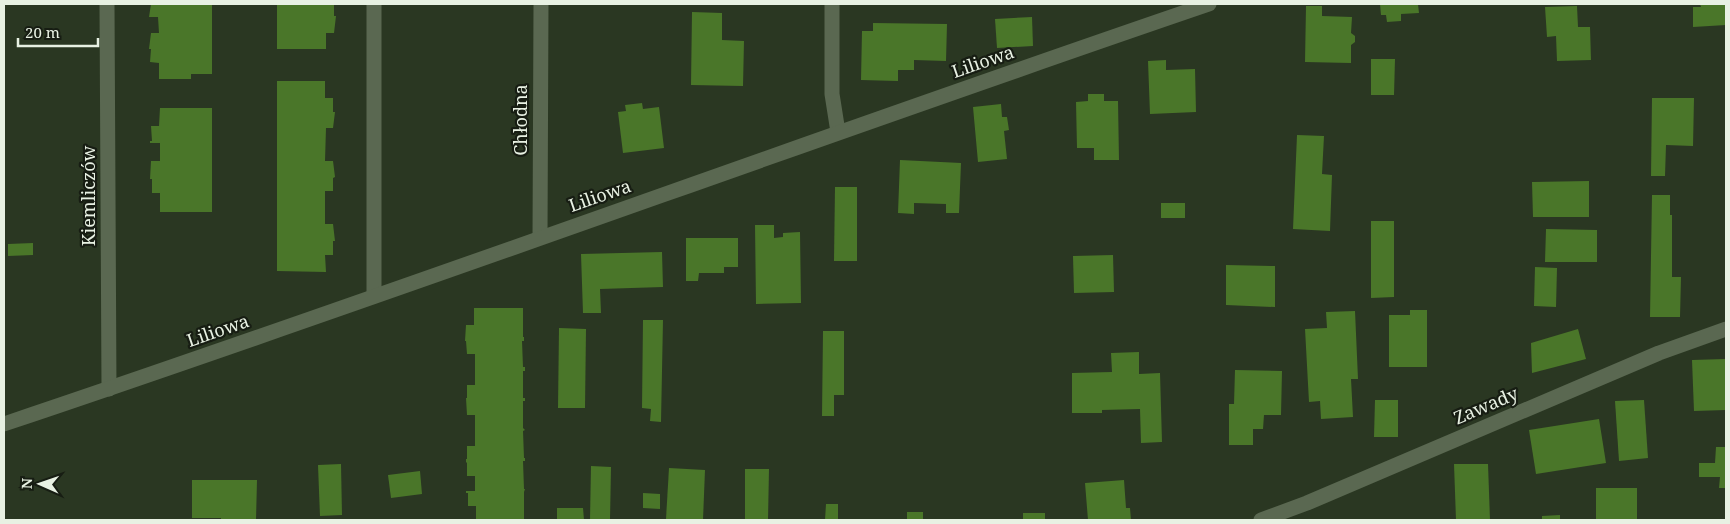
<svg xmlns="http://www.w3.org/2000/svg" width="1730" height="524" font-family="'Noto Serif',serif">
<rect width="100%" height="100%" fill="#2a3722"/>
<g fill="#4a7629">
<path d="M151 4H212V74H191V79H159V63L150 62 151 49H149L151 33H159L158 17H149Z"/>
<path d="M277 4H334V16H336L334 33H326V49H277Z"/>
<path d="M1380 4H1418L1419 13 1401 14V21L1387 22 1386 15H1381Z"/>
<path d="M1700 4H1726V25L1693 27V7H1701Z"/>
<path d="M1306 6H1322V16L1352 17 1351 33 1355 36V42L1351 45V63L1305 62Z"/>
<path d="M1577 6 1578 27H1590L1591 60 1557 61 1556 36 1547 37 1545 7Z"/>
<path d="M692 12 722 13V40L744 41 743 86 691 85Z"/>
<path d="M1032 17 1033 46 997 48 995 19Z"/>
<path d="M873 23 947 24 946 61 914 60V70H898V81L861 80 862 31H873Z"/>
<path d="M1371 59H1395L1394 95H1371Z"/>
<path d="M1166 60V70L1195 69 1196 112 1150 114 1148 61Z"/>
<path d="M277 81H325V98H333V112H335L333 128H326L325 161H333L335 177 333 178V191H325V224H333L335 241H333V255H325L326 272 277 271Z"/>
<path d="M1088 94H1104V101H1118L1119 160H1094V148H1077L1076 102 1088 101Z"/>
<path d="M1652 98H1694L1693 146 1666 145 1665 176H1651Z"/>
<path d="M642 103 643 109 659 107 664 148 623 153 618 112 626 111 625 105Z"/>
<path d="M1001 104 1002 117H1007L1009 130 1004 131 1007 159 978 162 973 107Z"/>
<path d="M160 108H212V212H160V193H152V179H150L151 161H160V143H150V141H152L151 126H159Z"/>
<path d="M1297 135 1324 136 1322 174 1332 175 1330 231 1293 229Z"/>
<path d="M900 160 961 163 959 213H946V204L914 203V214L898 213Z"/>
<path d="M1589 181V217H1533L1532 182Z"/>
<path d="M835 187H857V261H834Z"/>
<path d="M1652 195H1670V215H1672V277H1681L1680 317H1650Z"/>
<rect x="1161" y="203" width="24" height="15"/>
<path d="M1371 221H1394V297L1371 298Z"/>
<path d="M755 225H774V238L783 237V233L800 232 801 303 756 304Z"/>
<path d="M1546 229 1597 230V262H1545Z"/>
<path d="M686 238H738V267H724V273H699L698 281H686Z"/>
<path d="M33 243V255L8 256V244Z"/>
<path d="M662 252 663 287 600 289 601 313H583L581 254Z"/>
<path d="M1113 255 1114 292 1074 293 1073 256Z"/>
<path d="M1226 265 1275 266V307L1226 305Z"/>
<path d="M1535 267 1557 268 1556 307 1534 306Z"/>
<path d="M474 308H523V337H524V341H522L523 367H525V371H523V398H525V401H523V428L525 430 523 431 524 458H525V461H523L524 489H525L524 492V520H476V506H468V493H466V491H475V476H467V462L466 463V459H467V446H475V415H467L466 398H467V385H475V354H467L466 341H465L466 325H474Z"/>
<path d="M1410 310H1427V367H1389V315H1410Z"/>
<path d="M1355 311 1358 379H1351L1353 417 1321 419 1320 401 1309 402 1305 329 1327 328 1326 312Z"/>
<path d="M643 320H663L661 422 650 421 651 409 642 408Z"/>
<path d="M559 328 586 329 585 408H558Z"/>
<path d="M1578 329 1586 359 1532 373 1531 343Z"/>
<path d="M823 331H844V395H834V416H822Z"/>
<path d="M1139 352V374L1160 373 1162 442 1141 443 1140 409 1102 410V413H1072V373L1112 372 1111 353Z"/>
<path d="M1725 359 1726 410 1694 411 1692 360Z"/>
<path d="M1235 370 1282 371 1281 415H1264L1263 429H1253V445H1229V404H1234Z"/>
<path d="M1375 400H1398V437H1374Z"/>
<path d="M1644 400 1648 458 1619 461 1615 401Z"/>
<path d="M1599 419 1606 463 1536 474 1529 430Z"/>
<path d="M1716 447H1726V488H1719L1720 477H1699V463H1715Z"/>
<path d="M341 464 342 515 320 516 318 465Z"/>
<path d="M1454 464H1488L1490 520H1456Z"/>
<path d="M591 466 611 467 610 520H590Z"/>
<path d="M669 468 705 470 703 520 666 519Z"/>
<path d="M745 469H769L768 520H745Z"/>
<path d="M420 471 422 494 391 498 388 475Z"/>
<path d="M192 480H257L256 520H221V518H192Z"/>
<path d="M1124 480 1126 508H1130L1131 520H1088L1085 483Z"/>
<rect x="1596" y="488" width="41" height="32"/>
<path d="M643 493 660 494V509L643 508Z"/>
<path d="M826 504H838V520H825Z"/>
<path d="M557 508H583L584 520H557Z"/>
<rect x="907" y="512" width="16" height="8"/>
<rect x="1023" y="513" width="22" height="7"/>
<path d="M1560 515V520H1542V516Z"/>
</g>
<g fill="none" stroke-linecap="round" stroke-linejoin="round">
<g stroke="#5a6851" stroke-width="15">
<path d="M107 4 109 389"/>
<path d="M832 4V94L838 132"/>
<path d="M540 237 541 4"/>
<path d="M374 296V4"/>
<path d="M4 424C407 289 807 141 1209 4"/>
<path d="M1261 520 1307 503 1659 353 1726 329"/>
</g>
</g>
<g text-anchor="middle" stroke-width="4.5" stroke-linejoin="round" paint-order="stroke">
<g font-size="18" fill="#e8f1e3" stroke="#171d13">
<text transform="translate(983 62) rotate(-19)" y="6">Liliowa</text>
<text transform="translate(521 120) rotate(-90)" y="6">Chłodna</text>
<text transform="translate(89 196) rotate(-90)" y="6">Kiemliczów</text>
<text transform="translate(600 196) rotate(-19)" y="6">Liliowa</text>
<text transform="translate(218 331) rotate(-19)" y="6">Liliowa</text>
<text transform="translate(1486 406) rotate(-23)" y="6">Zawady</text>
</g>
</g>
<rect width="1730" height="524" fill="none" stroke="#e8f1e3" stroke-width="10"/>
<g transform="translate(40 484) rotate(272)" stroke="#171d13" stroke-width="4" paint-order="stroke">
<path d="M0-4L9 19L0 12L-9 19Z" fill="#e8f1e3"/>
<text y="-8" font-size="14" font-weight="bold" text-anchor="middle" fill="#e8f1e3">N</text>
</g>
<path d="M18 38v8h80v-8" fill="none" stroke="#e8f1e3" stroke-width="2.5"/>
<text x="25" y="38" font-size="15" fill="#e8f1e3" stroke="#171d13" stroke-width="4" paint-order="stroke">20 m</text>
</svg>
